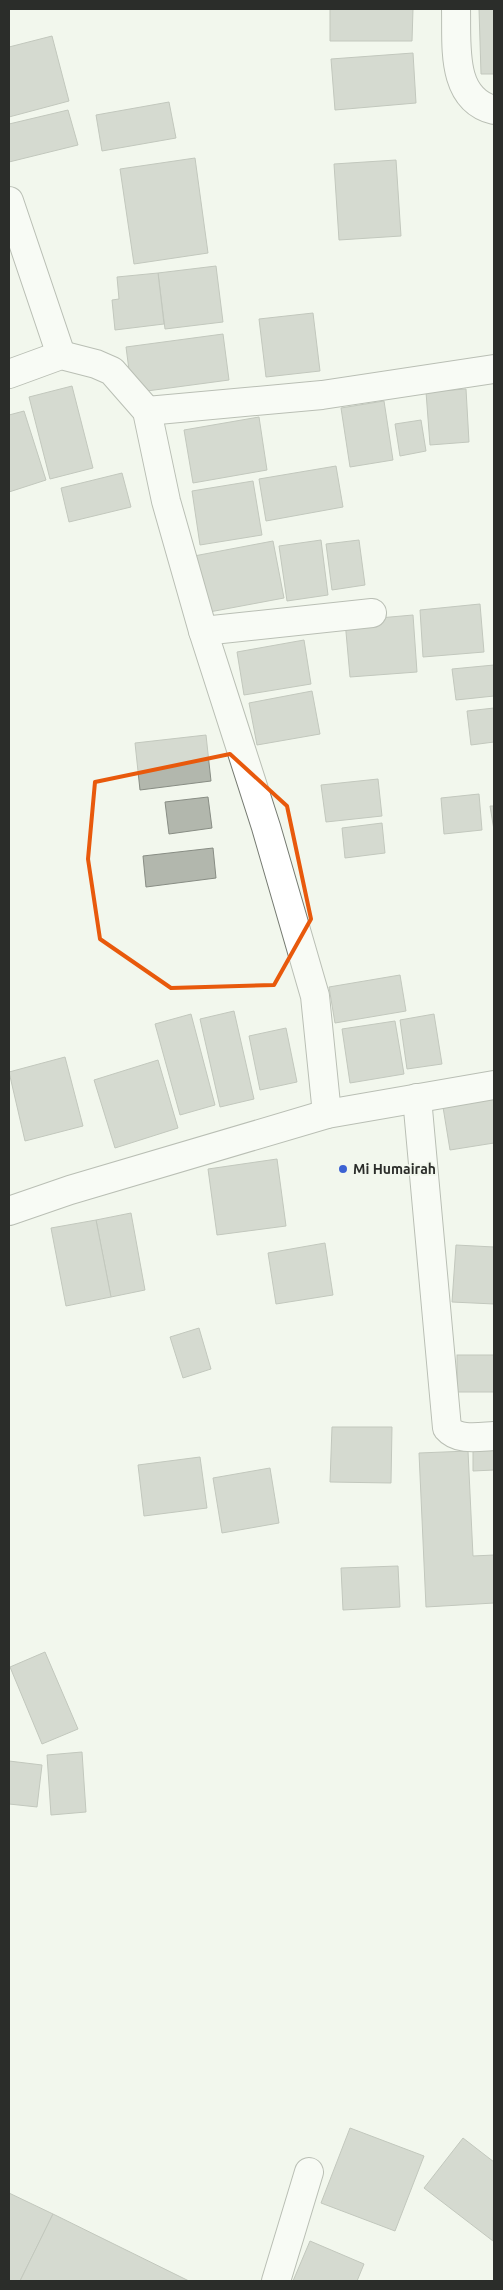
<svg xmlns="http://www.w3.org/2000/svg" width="503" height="2290" font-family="Ubuntu,sans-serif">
<rect width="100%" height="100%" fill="#f2f7ed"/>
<g fill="#b2b7ad" stroke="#888d84">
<path d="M330 9H413L412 41H330Z"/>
<path d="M479 9H494V74H481Z"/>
<path d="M52 36 69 101 9 117V47Z"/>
<path d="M413 53 416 103 335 110 331 59Z"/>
<path d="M169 102 176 138 102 151 96 115Z"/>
<path d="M68 110 78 145 9 162V124Z"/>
<path d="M195 158 208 253 134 264 120 169Z"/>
<path d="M396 160 401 236 339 240 334 164Z"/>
<path d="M216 266 223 322 165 329 158 273Z"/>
<path d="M158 273 164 324 115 330 112 300 119 299 117 277Z"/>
<path d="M313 313 320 371 266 377 259 319Z"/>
<path d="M223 334 229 380 132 393 126 347Z"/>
<path d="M72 386 93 468 50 479 29 397Z"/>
<path d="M466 389 469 442 430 445 426 392Z"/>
<path d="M384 401 393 460 350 467 341 408Z"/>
<path d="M24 411 46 480 9 492V415Z"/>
<path d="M259 417 267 470 193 483 184 430Z"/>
<path d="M421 420 426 451 400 456 395 424Z"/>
<path d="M336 466 343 507 266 521 259 479Z"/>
<path d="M122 473 131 507 69 522 61 488Z"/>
<path d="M253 481 262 535 200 545 192 491Z"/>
<path d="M321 540 328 595 287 601 279 546Z"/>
<path d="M359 540 365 585 332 590 326 544Z"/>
<path d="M273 541 284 598 204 613 194 556Z"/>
<path d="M480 604 484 652 423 657 420 610Z"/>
<path d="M413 615 417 672 350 677 345 621Z"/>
<path d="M304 640 311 684 244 695 237 652Z"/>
<path d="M494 665V696L456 700 452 669Z"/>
<path d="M312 691 320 734 257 745 249 703Z"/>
<path d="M494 708V742L471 745 467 711Z"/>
<path d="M206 735 211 781 140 790 135 743Z"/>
<path d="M378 779 382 816 326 822 321 785Z"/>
<path d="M479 794 482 830 444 834 441 798Z"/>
<path d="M208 797 212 828 169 834 165 802Z"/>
<path d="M490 806H494V830Z"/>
<path d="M382 823 385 853 345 858 342 828Z"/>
<path d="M213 848 216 878 146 887 143 856Z"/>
<path d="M400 975 406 1011 335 1023 329 987Z"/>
<path d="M234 1011 254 1099 220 1107 200 1019Z"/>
<path d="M191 1014 215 1105 180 1115 155 1024Z"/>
<path d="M434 1014 442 1064 407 1069 400 1020Z"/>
<path d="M395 1021 404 1074 350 1083 342 1029Z"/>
<path d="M286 1028 297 1082 260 1090 249 1036Z"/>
<path d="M65 1057 83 1126 25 1141 9 1072Z"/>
<path d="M158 1060 178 1128 115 1148 94 1080Z"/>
<path d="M494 1093V1143L450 1150 442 1101Z"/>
<path d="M277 1159 286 1226 217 1235 208 1169Z"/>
<path d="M131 1213 145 1290 111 1297 96 1220Z"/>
<path d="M96 1220 111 1297 66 1306 51 1228Z"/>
<path d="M325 1243 333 1295 276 1304 268 1253Z"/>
<path d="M456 1245 494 1247V1304L452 1302Z"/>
<path d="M199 1328 211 1369 183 1378 170 1337Z"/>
<rect x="457" y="1355" width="37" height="37"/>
<path d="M332 1427H392L391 1483 330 1482Z"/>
<path d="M494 1445V1470L473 1471V1446Z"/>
<path d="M468 1451 473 1556 494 1555V1603L426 1607 419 1453Z"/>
<path d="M200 1457 207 1508 144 1516 138 1465Z"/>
<path d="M270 1468 279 1523 222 1533 213 1478Z"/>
<path d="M398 1566 400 1607 343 1610 341 1568Z"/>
<path d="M45 1652 78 1729 42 1744 10 1667Z"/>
<path d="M82 1752 86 1812 51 1815 47 1755Z"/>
<path d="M9 1761 42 1765 37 1807 9 1804Z"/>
<path d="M350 2128 424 2156 395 2231 321 2203Z"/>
<path d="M463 2138 494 2162 493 2241 424 2188Z"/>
<path d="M9 2193 53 2214 20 2281H9Z"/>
<path d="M53 2214 189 2281H20Z"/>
<path d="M310 2241 364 2264 357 2281H293Z"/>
</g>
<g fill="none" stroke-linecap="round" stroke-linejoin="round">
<g stroke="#757a71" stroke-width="30">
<g id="minor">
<path d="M456 9C457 44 450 99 494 110"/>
<path d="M9 201 61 355"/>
<path d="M9 374 61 355 96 364 112 371 147 411 166 501 203 631 266 827 315 996 327 1114"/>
<path d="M147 411 322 395 494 369"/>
<path d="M203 631 372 613"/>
<path d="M417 1098 447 1428C458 1441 478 1437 494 1436"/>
<path d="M9 1211 70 1190 327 1114 494 1085"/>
<path d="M276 2281 309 2172"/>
</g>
</g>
<use href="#minor" stroke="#fff" stroke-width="28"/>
</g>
<path d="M0 0H503V2290H0ZM230 754 287 806 311 919 274 985 171 988 100 939 88 859 95 782Z" fill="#f2f7ed" fill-opacity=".55" fill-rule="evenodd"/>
<path fill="none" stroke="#e8590c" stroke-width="4" stroke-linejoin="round" d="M230 754 287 806 311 919 274 985 171 988 100 939 88 859 95 782Z"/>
<circle fill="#3c62d3" stroke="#f2f7ed" stroke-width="2" cx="343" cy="1169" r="5"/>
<g text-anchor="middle" stroke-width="4" stroke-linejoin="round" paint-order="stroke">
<g font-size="14" font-weight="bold" fill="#2b2d2a" stroke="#f2f7ed" text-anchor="start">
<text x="353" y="1174">Mi Humairah</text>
</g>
</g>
<rect width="503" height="2290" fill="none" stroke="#2b2d2a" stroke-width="20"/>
</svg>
